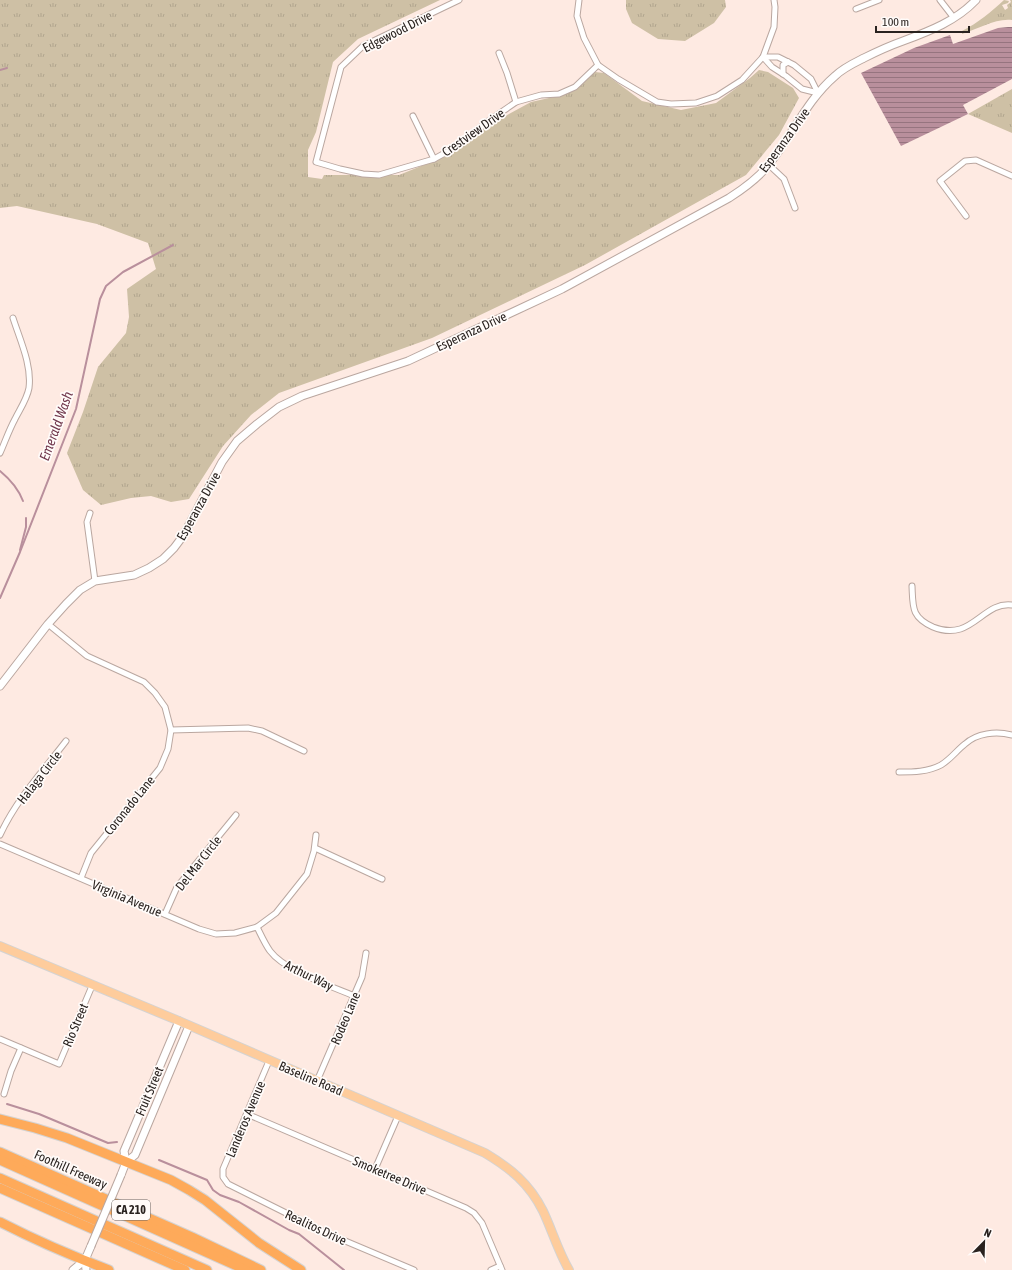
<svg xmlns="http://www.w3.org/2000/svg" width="1012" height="1270" font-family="'Asap Condensed',sans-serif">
<defs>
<pattern id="grass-tufts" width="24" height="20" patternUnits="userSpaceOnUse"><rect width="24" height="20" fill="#cec0a5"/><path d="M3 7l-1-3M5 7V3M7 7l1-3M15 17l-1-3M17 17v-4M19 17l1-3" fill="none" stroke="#b1a58e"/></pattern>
<pattern id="water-rules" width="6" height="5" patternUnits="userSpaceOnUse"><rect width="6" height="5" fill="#b98f9c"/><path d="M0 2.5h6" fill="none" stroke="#96747f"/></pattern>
</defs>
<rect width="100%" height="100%" fill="#feeae2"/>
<g fill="url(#grass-tufts)">
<path d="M0 0H440L358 39 333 62 316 132 308 150V177L322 179 324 175H399L441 158 487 126 531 102 558 96 574 90 595 72 604 73 642 101 681 110 716 103 750 78 759 70 768 72 793 88 799 98 779 135 746 175 585 265 432 338 279 393 251 415 223 446 189 499 171 502 151 496 131 498 101 505 83 490 67 453 83 412 98 367 126 333 129 317 127 289 156 269 148 243 97 224 17 206 0 208Z"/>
<path d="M626 0H725L726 7 714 23 685 41 658 39 632 23 626 9Z"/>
<path d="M1004 0 1009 1 1008 3 1002 5 1005 10 1008 8 1007 5 1011 2 1010 0H1012V20C996 18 978 29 962 34V31C978 23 991 12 1004 0Z"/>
<path d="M1012 89V133L968 114Z"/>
</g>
<path fill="url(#water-rules)" d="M1008 27H1012V79L963 105 968 114 901 146 861 73 914 48 950 35 953 44 998 28Z"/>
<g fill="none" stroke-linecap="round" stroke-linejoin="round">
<g stroke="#b98f9c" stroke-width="2">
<path d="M0 70 7 68"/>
<path d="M0 471C11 480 18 488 23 501"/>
<path d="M20 550 26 527V518"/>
<path d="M0 598 20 552 76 409 100 299 106 286 123 272 173 245"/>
<path d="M7 1104 39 1114 108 1143 117 1142"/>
<path d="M159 1160 207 1180 213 1190 220 1195 239 1202 289 1230 299 1234 344 1270"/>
</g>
<g stroke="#baa7a0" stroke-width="7">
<g id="minor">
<path d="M459 0 363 46 341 67 316 162 340 169 363 174 379 175 434 159 454 148 487 122 516 102 541 95 559 94 575 87 598 65"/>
<path d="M579 0 577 16 584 38 598 65 618 79 657 102 671 104 696 103 717 96 742 80 763 57 774 27 775 7 774 0"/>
<path d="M940 0 954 18"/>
<path d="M856 9 879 0"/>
<path d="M499 53 507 73 516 102"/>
<path d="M763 57H778L794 65 811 79 818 93"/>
<path d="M763 57 772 67 786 76 802 89 818 93"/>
<path d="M783 74V65L788 62"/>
<path d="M413 116 434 159"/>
<path d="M769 165 784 179 795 208"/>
<path d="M966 216 940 181 965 161 976 160 1012 176"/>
<path d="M0 453C5 442 9 430 15 419 20 409 27 399 29 388 32 365 20 340 13 318"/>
<path d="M90 513 87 522 95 581"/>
<path d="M912 586C913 607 911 617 933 627 972 643 982 601 1012 605"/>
<path d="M48 624 87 656 144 682 155 693 165 707 171 730 168 749 160 768 91 853 81 878"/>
<path d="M171 730 248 728 262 731 304 751"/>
<path d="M899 772C913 772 928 772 941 765 951 759 957 750 965 744 977 733 996 731 1012 735"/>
<path d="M0 835C16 800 43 771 66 741"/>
<path d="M0 844 199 929 216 934 235 933 257 927 276 913 307 874 314 851 316 835"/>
<path d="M315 848 382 879"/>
<path d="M165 914 177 887 236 815"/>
<path d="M257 927C261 935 265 944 270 951 285 971 331 986 354 996"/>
<path d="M0 1039 59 1064 92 986"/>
<path d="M269 1061 223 1169V1177L228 1184 324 1232 414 1270"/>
<path d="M317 1081 362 977 366 953"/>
<path d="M4 1094 11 1071 21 1048"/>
<path d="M247 1114 466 1208 474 1213 482 1223 502 1270"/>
<path d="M375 1169 398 1116"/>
<path d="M491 1270 500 1266"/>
</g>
</g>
<g stroke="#baa7a0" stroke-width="9">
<g id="secondary">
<path d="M0 686 48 624 66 604 80 590 95 581 134 575 149 568 163 559 174 548 183 536 222 462 237 441 257 424 279 407 302 396 408 361 562 289 729 198C743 189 759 178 770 163 793 134 807 100 835 76 843 68 854 63 864 58 876 52 889 46 903 41 930 31 956 21 976 0"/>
<path d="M126 1162 124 1151 179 1021"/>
<path d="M121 1175 126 1162 135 1155 189 1026"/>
<path d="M85 1260 86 1270"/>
<path d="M73 1270 85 1260 91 1246"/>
</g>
</g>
<g stroke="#d4d3d2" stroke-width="10">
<path id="primary" d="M0 946 179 1021 485 1153C510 1168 529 1183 543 1211 552 1230 558 1251 569 1270"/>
</g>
<g stroke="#d4d3d2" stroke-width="11">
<g id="motorway">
<path d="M0 1119 35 1128 67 1138 171 1180 189 1190 205 1200 259 1243 301 1270"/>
<path d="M0 1152 192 1237 261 1270"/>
<path d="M0 1160 246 1270"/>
<path d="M0 1178 207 1270"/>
<path d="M0 1188 185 1270"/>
<path d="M0 1222C35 1240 72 1256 109 1270"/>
</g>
</g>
<use href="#minor" stroke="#fff" stroke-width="5"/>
<use href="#secondary" stroke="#fff" stroke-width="7"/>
<use href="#primary" stroke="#fecc9c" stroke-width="8"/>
<use href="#motorway" stroke="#feaa5a" stroke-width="9"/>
<g stroke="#baa7a0" stroke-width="9" stroke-linecap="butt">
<path id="secondary-bridge" d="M91 1246 121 1175"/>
</g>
<use href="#secondary-bridge" stroke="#fff" stroke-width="7"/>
</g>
<g text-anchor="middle" stroke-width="3.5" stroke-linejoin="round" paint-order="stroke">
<rect fill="#fffbf9" stroke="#696360" stroke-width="1" x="112" y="1200" width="38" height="20" rx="3"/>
<g font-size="12" font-weight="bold" fill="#29221f">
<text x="131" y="1214">CA 210</text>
</g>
<g font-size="13" fill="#29221f" stroke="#fffbf9">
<text transform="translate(397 31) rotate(-27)" y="5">Edgewood Drive</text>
<text transform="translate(473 132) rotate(-35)" y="5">Crestview Drive</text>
<text transform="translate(784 140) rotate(-54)" y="5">Esperanza Drive</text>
<text transform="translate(471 331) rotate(-25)" y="5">Esperanza Drive</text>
<text transform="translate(198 506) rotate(-61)" y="5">Esperanza Drive</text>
<text transform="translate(39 777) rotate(-52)" y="5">Halaga Circle</text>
<text transform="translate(129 805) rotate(-51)" y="5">Coronado Lane</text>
<text transform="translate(198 863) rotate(-52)" y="5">Del Mar Circle</text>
<text transform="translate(127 898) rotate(23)" y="5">Virginia Avenue</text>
<text transform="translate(309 975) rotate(26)" y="5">Arthur Way</text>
<text transform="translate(345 1018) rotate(-67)" y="5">Rodeo Lane</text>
<text transform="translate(75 1025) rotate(-67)" y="5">Rio Street</text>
<text transform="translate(311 1078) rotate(23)" y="5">Baseline Road</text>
<text transform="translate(149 1091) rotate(-67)" y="5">Fruit Street</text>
<text transform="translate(245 1119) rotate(-67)" y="5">Landeros Avenue</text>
<text transform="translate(71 1169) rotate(24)" y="5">Foothill Freeway</text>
<text transform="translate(390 1175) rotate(23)" y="5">Smoketree Drive</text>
<text transform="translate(316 1227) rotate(25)" y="5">Realitos Drive</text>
</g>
<g font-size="14" font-style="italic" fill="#70374c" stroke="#fffbf9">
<text transform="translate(56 426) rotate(-70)" y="5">Emerald Wash</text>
</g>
</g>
<g transform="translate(984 1242) rotate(23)" stroke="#fffbf9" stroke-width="3" paint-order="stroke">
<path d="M0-3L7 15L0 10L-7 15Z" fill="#29221f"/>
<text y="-6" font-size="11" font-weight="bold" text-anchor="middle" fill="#29221f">N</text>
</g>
<path d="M876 26v6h93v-6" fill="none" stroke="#29221f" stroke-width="2"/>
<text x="882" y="26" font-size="12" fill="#29221f" stroke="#fffbf9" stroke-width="3" paint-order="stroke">100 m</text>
</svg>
